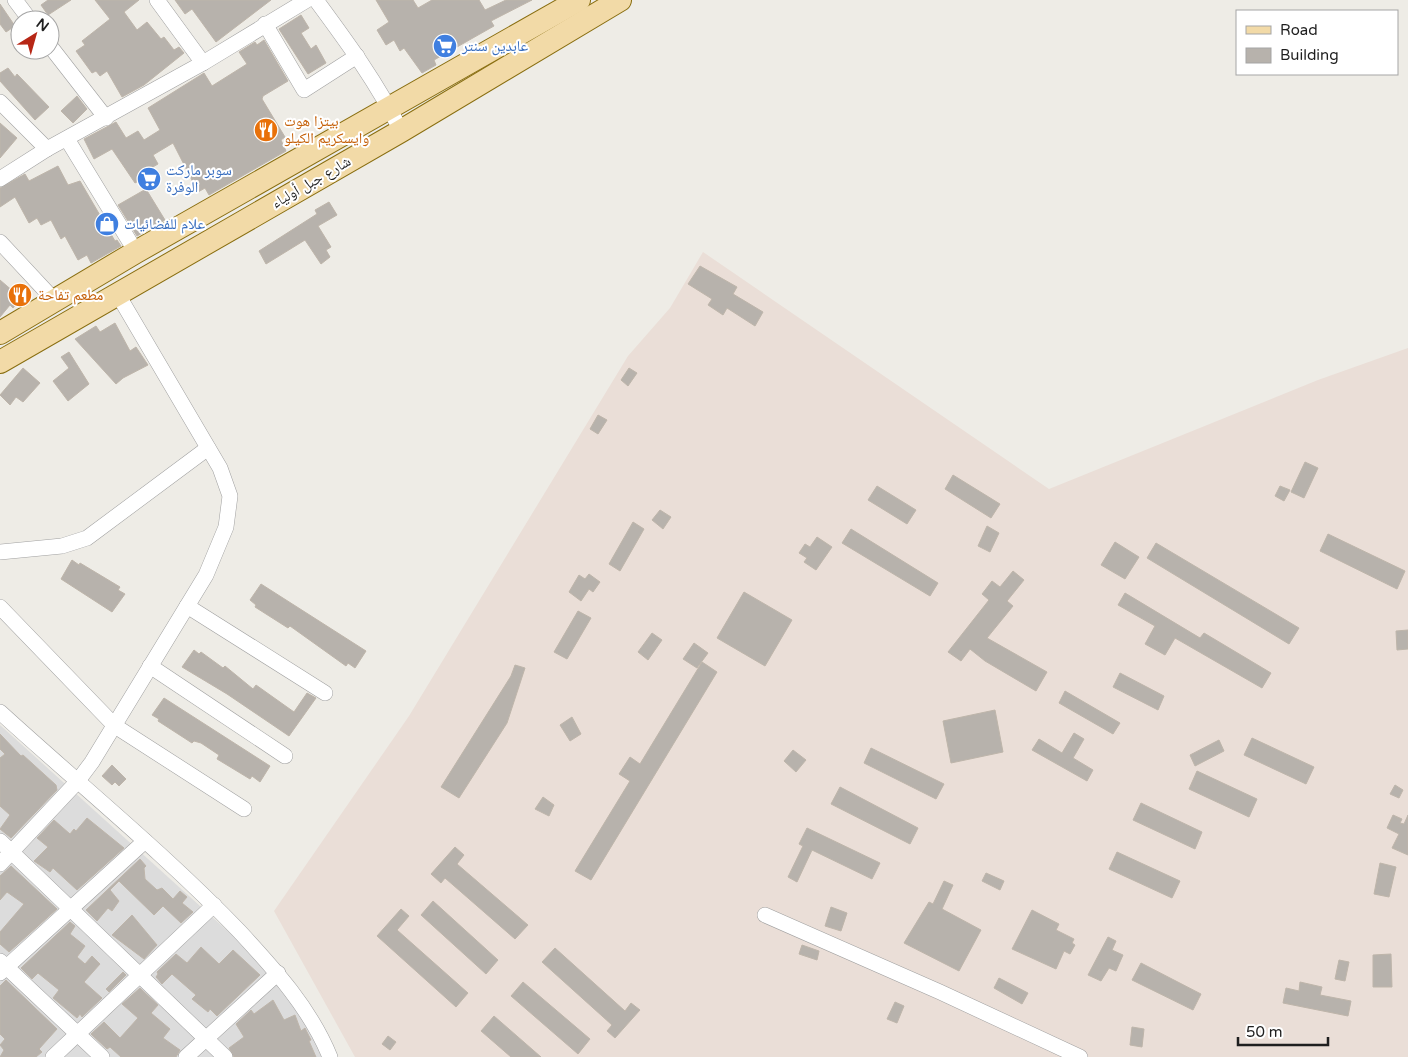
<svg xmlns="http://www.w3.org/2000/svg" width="1408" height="1057" font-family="'Varela Round','Noto Naskh Arabic',sans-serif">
<rect width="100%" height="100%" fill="#eeece6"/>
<path fill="#dcdcdc" d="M0 725 242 944 314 1029 322 1057H0Z"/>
<path fill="#eaded7" d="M703 252 1049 489 1318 380 1408 348V1057H355L274 911 409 716 628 356 670 308Z"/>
<g fill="#b7b2ac" stroke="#beb5aa">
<path d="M48 0H71L48 15 41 5Z"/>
<path d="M95 0H139L124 12 137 30 147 22 161 39 164 37 174 50 179 47 184 53 144 85 122 97 107 71 100 76 96 71 92 73 76 51 85 45 82 41 110 19Z"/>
<path d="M175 0H271L216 42 192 9 185 14Z"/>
<path d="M376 0H413L418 8 432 0H479L485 10 506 0H532L491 21 494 26 434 60 436 65 422 73 404 48 400 51 394 40 386 45 377 30 389 22Z"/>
<path d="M0 4 15 26 6 32 0 24Z"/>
<path d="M301 15 309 28 301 33 311 49 316 45 326 63 308 74 279 29Z"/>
<path d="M264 40 288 81 263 96 262 99 285 137 281 140 286 151 209 195 205 188 198 192 173 143 153 155 158 164 151 168 154 172 135 183 112 149 94 159 84 139 116 122 126 138 138 131 144 140 160 130 148 108 204 73 212 86 247 64 239 52 255 42 257 45Z"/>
<path d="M8 68 15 77 17 74 49 107 35 120 0 81V73Z"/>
<path d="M77 96 87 109 73 123 61 111Z"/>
<path d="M0 123 17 138 0 158Z"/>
<path d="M58 166 68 185 80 181 115 241 117 240 121 246 91 263 87 255 78 260 65 236 61 239 51 220 41 225 37 218 29 223 15 197 0 207V188L25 174 29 181Z"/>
<path d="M146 189 165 220 137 236 118 205Z"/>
<path d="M329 202 337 215 318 226 331 247 326 250 330 257 321 264 305 240 266 264 259 251 317 214 315 210Z"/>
<path d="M700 266 737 287 733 294 763 312 755 326 727 308 723 315 708 305 712 299 688 284Z"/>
<path d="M0 280 21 298 13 308 10 305 0 317Z"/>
<path d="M115 323 130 351 136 347 148 365 123 378 116 384 75 339 96 326 100 332Z"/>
<path d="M69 352 89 384 68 401 53 381 69 368 61 357Z"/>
<path d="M23 368 40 383 23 402 16 397 10 405 0 395Z"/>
<path d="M629 368 637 373 628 386 621 380Z"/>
<path d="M598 415 607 420 598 434 590 429Z"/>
<path d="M1305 462 1318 468 1304 498 1291 492Z"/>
<path d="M953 475 1000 504 991 518 945 489Z"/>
<path d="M877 486 916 510 907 524 868 500Z"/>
<path d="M1280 486 1290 490 1284 501 1275 496Z"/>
<path d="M660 510 671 517 663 529 652 520Z"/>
<path d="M633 522 644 529 620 571 609 564Z"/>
<path d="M987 526 999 533 990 552 978 546Z"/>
<path d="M851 529 938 583 930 596 842 543Z"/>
<path d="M1328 534 1405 571 1397 589 1320 551Z"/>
<path d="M817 537 832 547 816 570 804 562 807 558 799 553 805 544 810 547Z"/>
<path d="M1115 542 1139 557 1125 579 1101 565Z"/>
<path d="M1156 543 1299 628 1289 644 1147 558Z"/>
<path d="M72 560 79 565 80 563 120 587 118 590 125 594 112 612 61 579Z"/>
<path d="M1013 571 1024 580 1007 601 1013 606 987 638 1047 672 1036 691 985 661 970 649 961 661 948 652 989 600 982 594 992 581 1000 587Z"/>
<path d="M589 574 600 582 593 592 589 589 581 601 569 592 579 575 585 579Z"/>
<path d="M261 584 366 651 355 668 348 663 346 666 290 626 288 628 255 607 256 605 250 600Z"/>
<path d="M744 592 792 620 765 666 717 638Z"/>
<path d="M1125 593 1200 638 1204 633 1271 673 1262 688 1175 638 1165 655 1145 644 1155 626 1118 605Z"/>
<path d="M578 611 591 618 567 659 554 652Z"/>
<path d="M1408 630V649L1397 650 1396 631Z"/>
<path d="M652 633 662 640 648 660 638 652Z"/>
<path d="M694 643 708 653 697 668 683 659Z"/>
<path d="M194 650 199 654 201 652 223 668 225 666 253 689 256 685 294 712 307 693 316 698 289 736 227 694 182 667Z"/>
<path d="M702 662 717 672 591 880 575 871 630 781 619 774 630 757 640 764Z"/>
<path d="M515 665 525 668 507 723 459 798 441 787 511 676Z"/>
<path d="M1120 673 1164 696 1158 710 1113 687Z"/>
<path d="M1065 691 1120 723 1113 734 1059 703Z"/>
<path d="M164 698 270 766 260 782 252 776 250 779 217 759 219 755 201 743 194 741 192 743 158 721 159 719 152 715Z"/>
<path d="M995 710 1003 752 951 763 943 721Z"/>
<path d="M572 717 581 734 570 741 560 725Z"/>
<path d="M1074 733 1084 739 1073 758 1093 770 1087 781 1032 750 1039 739 1062 753Z"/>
<path d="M0 734 21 756 23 755 56 785 57 790 11 838 0 829 10 815 0 806V758L5 754 0 749Z"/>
<path d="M1252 738 1314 767 1306 784 1244 755Z"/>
<path d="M1219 740 1224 751 1195 766 1190 755Z"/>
<path d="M871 748 944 784 936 799 864 763Z"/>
<path d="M793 750 806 760 796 772 784 761Z"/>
<path d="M112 765 126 779 119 786 115 782 112 785 102 776Z"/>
<path d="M1197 771 1257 799 1249 817 1189 789Z"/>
<path d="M1395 785 1403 790 1399 798 1390 794Z"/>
<path d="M840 787 918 828 910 844 831 804Z"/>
<path d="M543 797 554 805 549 816 535 809Z"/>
<path d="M1141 803 1202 832 1195 849 1133 820Z"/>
<path d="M1393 815 1402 819 1400 823 1404 824 1408 815V855L1392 848 1399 834 1387 828Z"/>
<path d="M87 818 124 848 77 890 53 868 50 872 34 861 48 847 37 838 54 820 70 834 74 829 76 831Z"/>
<path d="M807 828 880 863 872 879 812 850 797 882 788 877 803 846 799 844Z"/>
<path d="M455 847 464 855 457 864 528 925 515 939 445 878 441 883 431 874Z"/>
<path d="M1117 852 1180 881 1172 898 1109 869Z"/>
<path d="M140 859 146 866 144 868 145 879 157 890 162 888 173 899 180 891 187 897 182 903 193 912 181 923 163 906 154 915 119 881 110 890 119 901 112 911 108 908 97 921 86 910Z"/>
<path d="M1380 863 1396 867 1389 897 1374 894Z"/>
<path d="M11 866 57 909 9 952 0 944V932L24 904 7 892 0 900V876Z"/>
<path d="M986 873 1004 881 1000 890 982 881Z"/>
<path d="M944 881 953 885 942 909 981 930 959 971 904 943 929 902 933 904Z"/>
<path d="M433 901 498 960 486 974 421 915Z"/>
<path d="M831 907 847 913 841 931 825 926Z"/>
<path d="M401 909 409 916 397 930 468 993 456 1007 377 936Z"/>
<path d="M1032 910 1059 924 1056 930 1074 939 1072 943 1075 945 1070 954 1064 951 1056 969 1012 949Z"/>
<path d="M132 915 157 945 144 959 112 935Z"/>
<path d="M70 922 75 926 70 934 85 946 77 957 85 964 92 956 100 964 84 982 102 998 82 1017 80 1014 77 1018 53 998 59 990 38 973 32 979 21 968Z"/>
<path d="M1108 937 1116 941 1112 950 1123 955 1116 971 1109 968 1101 981 1088 975Z"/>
<path d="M802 945 819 951 817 960 799 954Z"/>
<path d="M201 947 219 964 233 950 260 975 217 1016 210 1009 208 1012 192 999 196 995 172 974 162 984 156 977 158 974 157 972 176 954 187 963Z"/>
<path d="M555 948 625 1011 631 1003 640 1010 615 1038 607 1031 612 1025 542 962Z"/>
<path d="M1391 954 1392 987H1373V955Z"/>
<path d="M1339 960 1349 962 1345 981 1335 979Z"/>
<path d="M1141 963 1201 994 1193 1010 1132 980Z"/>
<path d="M123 972 126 975 109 992 106 989Z"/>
<path d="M999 978 1028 993 1022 1004 994 988Z"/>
<path d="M6 980 57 1029 39 1049 42 1052 36 1057H0L4 1050 0 1045 5 1039 0 1034V986Z"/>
<path d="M523 982 590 1039 578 1054 511 996Z"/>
<path d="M1300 982 1322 987 1320 995 1351 1001 1348 1016 1283 1003 1286 988 1299 991Z"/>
<path d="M140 988 158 1005 151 1013 170 1029 163 1038 180 1050 176 1057H121L110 1047 107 1049 91 1034 104 1022 120 1038 138 1018 122 1004Z"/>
<path d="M273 1000 284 1020 295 1015 301 1031 305 1028 311 1040 309 1041 316 1057H234L229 1048 244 1037 236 1024 251 1010 254 1014Z"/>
<path d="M895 1002 904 1006 897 1023 887 1019Z"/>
<path d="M494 1016 541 1057H511L481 1031Z"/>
<path d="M1132 1027 1144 1029 1142 1047 1130 1045Z"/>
<path d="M388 1036 396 1042 390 1050 382 1044Z"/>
</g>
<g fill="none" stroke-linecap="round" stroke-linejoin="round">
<g stroke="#a0a0a0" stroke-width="16">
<g id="minor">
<path d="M15 0 30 20"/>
<path d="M157 0 203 63"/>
<path d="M316 0C347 42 378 84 401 131"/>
<path d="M265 24 304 90 357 56"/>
<path d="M50 46 106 118"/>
<path d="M0 102 47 149"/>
<path d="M67 139 136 252"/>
<path d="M0 179 47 149 203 63 307 0"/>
<path d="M0 242 55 301"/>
<path d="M0 552 62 546 87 538 208 448"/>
<path d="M187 606 325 693"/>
<path d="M0 607 115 726 244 809"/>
<path d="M150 666 285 756"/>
<path d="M0 712C80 785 165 854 240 932 275 970 310 1008 330 1057"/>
<path d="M0 841 225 1057"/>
<path d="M0 864 77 782 92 762 206 575 226 527 230 496 220 468 117 293"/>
<path d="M765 915 940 992 1080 1057"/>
<path d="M0 961 102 1057"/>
<path d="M0 973 145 841"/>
<path d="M53 1057 214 905"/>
<path d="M186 1057 278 973"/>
</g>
</g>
<g stroke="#896e10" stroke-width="24">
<g id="primary">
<path d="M0 333 136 252 579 0"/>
<path d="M0 362 401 131 620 0"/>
</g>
</g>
<use href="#minor" stroke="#fff" stroke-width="15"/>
<use href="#primary" stroke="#f2daa7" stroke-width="22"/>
</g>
<defs>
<g id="supermarket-disc" transform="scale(1.25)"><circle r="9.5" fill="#3f7fe0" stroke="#fff"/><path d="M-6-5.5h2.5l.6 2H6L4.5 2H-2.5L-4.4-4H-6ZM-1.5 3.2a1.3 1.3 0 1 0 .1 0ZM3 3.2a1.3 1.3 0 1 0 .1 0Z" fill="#fff"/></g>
<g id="restaurant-disc" transform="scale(1.25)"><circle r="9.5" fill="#e8710a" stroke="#fff"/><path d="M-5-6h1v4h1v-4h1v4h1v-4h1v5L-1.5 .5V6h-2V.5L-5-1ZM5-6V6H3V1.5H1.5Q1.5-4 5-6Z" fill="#fff"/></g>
<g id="shop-disc" transform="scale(1.25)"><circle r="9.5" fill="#3f7fe0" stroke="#fff"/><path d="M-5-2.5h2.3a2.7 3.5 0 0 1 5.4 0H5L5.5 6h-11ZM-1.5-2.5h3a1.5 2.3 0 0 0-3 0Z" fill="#fff"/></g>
</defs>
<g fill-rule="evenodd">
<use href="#supermarket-disc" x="445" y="46"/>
<use href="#restaurant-disc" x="266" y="130"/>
<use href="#supermarket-disc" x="149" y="179"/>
<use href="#shop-disc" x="107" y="224"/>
<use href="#restaurant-disc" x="20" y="295"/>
</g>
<g text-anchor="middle" stroke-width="4" stroke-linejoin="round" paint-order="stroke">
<g font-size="15" fill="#366cbe" stroke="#fff" text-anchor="start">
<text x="462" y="51">عابدين سنتر</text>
<text x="166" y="175">سوبر ماركت<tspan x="166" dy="17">الوفرة</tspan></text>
<text x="124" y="229">علام للفضائيات</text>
</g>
<g font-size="15" fill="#c56008" stroke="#fff" text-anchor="start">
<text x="284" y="126">بيتزا هوت<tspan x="284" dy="17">وايسكريم الكيلو</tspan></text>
<text x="38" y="300">مطعم تفاحة</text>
</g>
<g font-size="15" fill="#1f1f1f" stroke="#fff">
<text transform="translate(311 182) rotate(-30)" y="5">شارع جبل أولياء</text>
</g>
</g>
<rect x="1236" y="10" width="162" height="65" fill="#ffffff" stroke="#a5a5a5"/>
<rect x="1246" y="26" width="25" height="8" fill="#f2daa7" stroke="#a5a5a5"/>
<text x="1280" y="35" font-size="15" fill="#1f1f1f">Road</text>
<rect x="1246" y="48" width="25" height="15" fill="#b7b2ac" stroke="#a5a5a5"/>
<text x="1280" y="60" font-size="15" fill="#1f1f1f">Building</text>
<g transform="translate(35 35) rotate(37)"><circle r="24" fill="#ffffff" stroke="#a5a5a5"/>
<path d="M0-4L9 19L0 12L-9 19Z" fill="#b72716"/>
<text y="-8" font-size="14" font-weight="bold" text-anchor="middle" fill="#1f1f1f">N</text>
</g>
<path d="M1238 1037v8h90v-8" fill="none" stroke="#1f1f1f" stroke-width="2.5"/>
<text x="1246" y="1037" font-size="15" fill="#1f1f1f" stroke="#ffffff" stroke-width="4" paint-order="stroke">50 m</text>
</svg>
